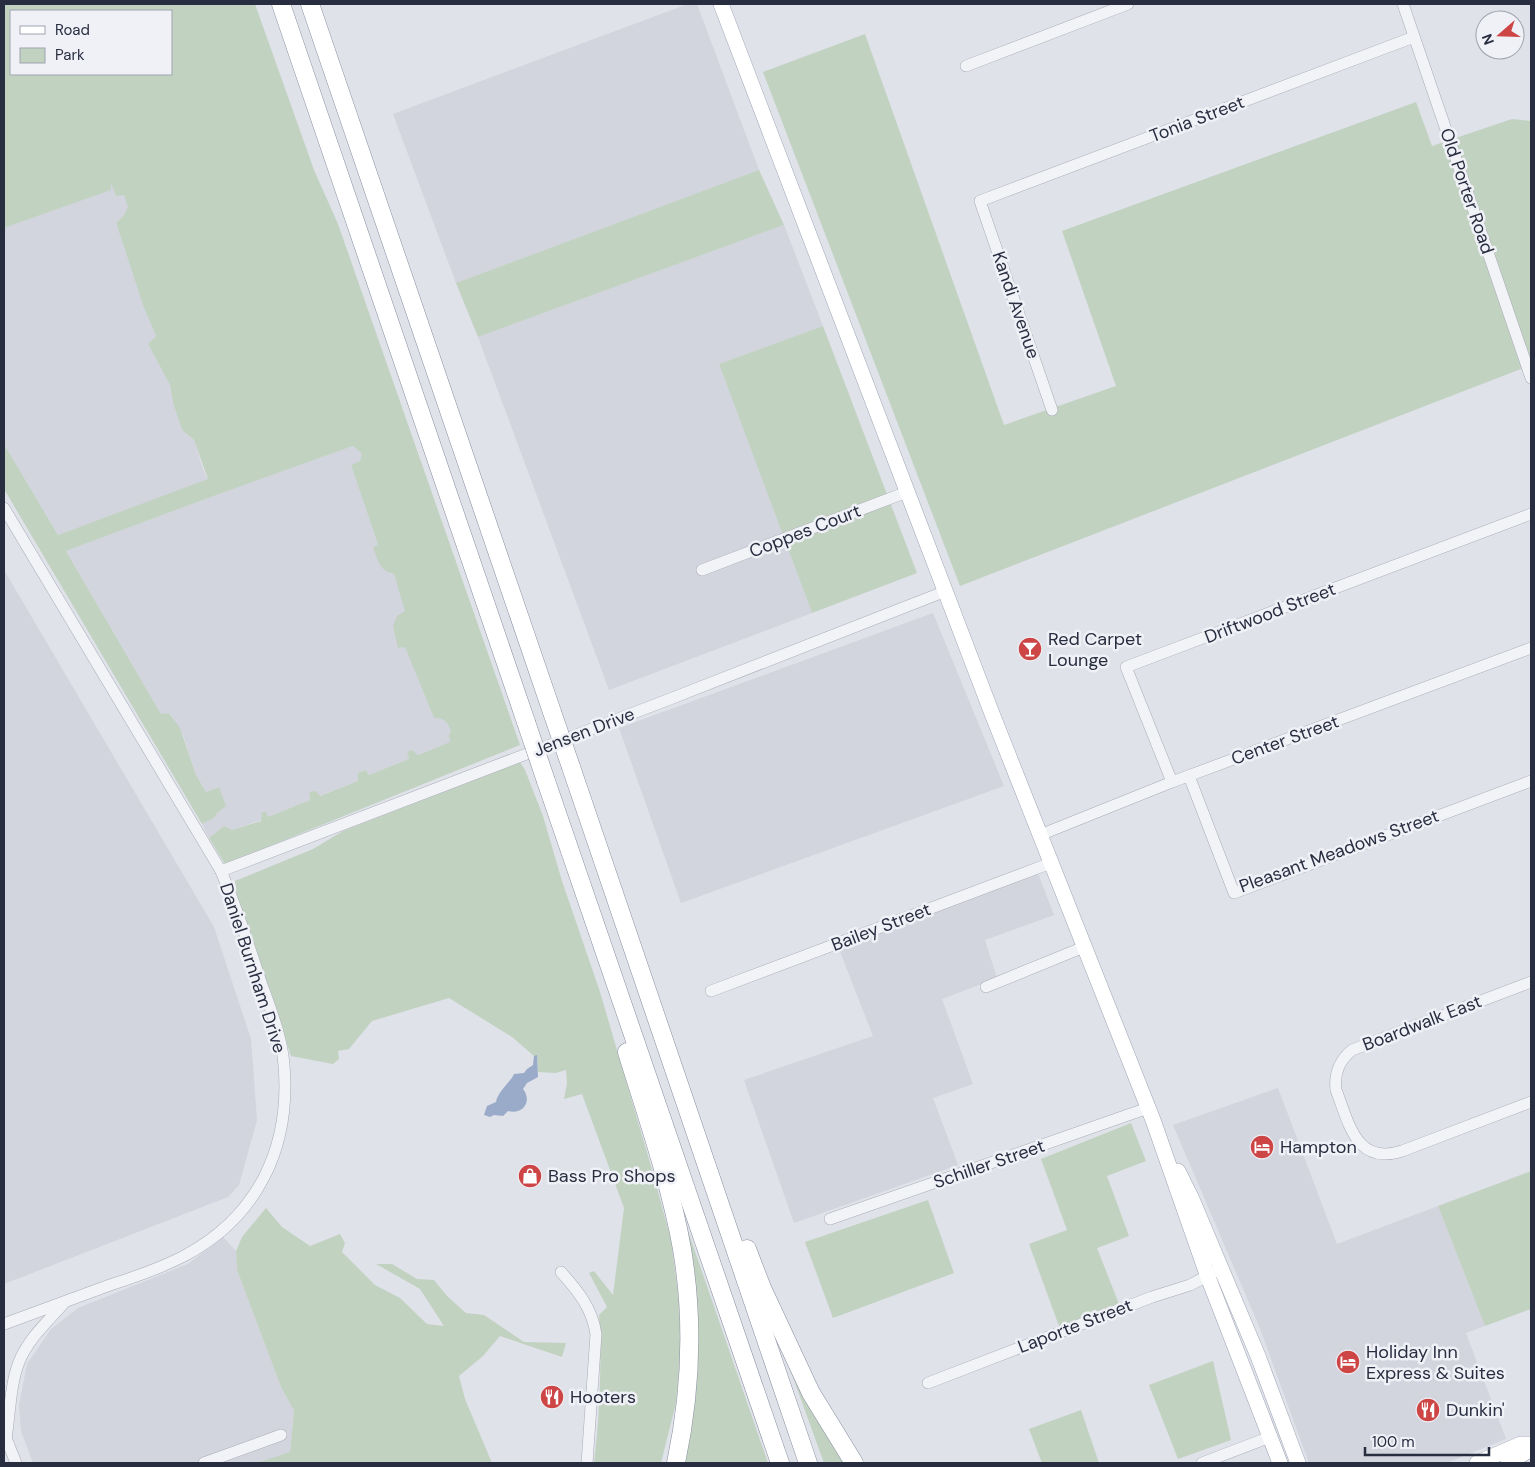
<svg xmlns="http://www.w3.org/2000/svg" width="1535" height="1467" font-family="'DM Sans',sans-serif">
<rect width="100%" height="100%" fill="#dfe2e9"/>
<g fill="#d2d4de">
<path d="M688 4H697L759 170 456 283 393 114Z"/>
<path d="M111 181 124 195 129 207 124 215 116 223 144 308 156 336 148 344 170 385 173 403 182 430 194 440 203 469 208 480 58 535 4 444V228L110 190Z"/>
<path d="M784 225 823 326 719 364 812 613 609 690 478 337Z"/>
<path d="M353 446 362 454 361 461 351 465 378 545 373 547 389 573 394 574 406 612 399 648 405 646 434 718 442 719 447 723 451 731V742L417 755 407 752 409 759 369 775 364 770 358 773V781L319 796 309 792 310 800 261 820 232 830 224 826 209 838 202 824 214 818 218 812V787L206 792 196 775 183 735 170 713 161 714 66 551 211 497Z"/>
<path d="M4 570 214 927 251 1039 257 1120 239 1185 228 1197 4 1284Z"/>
<path d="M933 613 1004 786 681 903 619 728Z"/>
<path d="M1038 873 1054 915 985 940 997 978 942 999 973 1084 933 1098 958 1165 794 1223 744 1080 873 1036 839 949Z"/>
<path d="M1278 1088 1337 1244 1438 1206 1485 1326 1466 1333 1506 1439 1446 1463H1309L1259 1326 1173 1125Z"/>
<path d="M223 1237 236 1251 237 1270 281 1387 294 1411 290 1452 256 1463H33L21 1431 19 1405 27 1364 51 1329 78 1308 188 1264Z"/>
</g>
<g fill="#c2d2c1" fill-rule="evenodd">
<path d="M4 4H255L314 170 338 224 520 745 225 864 209 838 224 826 232 830 261 821 262 812H266L268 817 310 800 309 792 316 791 320 796 358 781V773L365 770 369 775 409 759 407 752 412 750 418 755 450 742 449 735 451 731 447 723 442 719 434 718 405 647 398 648 393 626 397 616 405 611 394 574C379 571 378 560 373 547L378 545 351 465 360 461 362 454 353 446 211 497 66 551 161 714 169 713 180 728 196 775 206 792 219 787 226 806 218 812 214 818 202 824 4 489V444L58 535 208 479 194 440 182 430 173 403 170 385 148 344 156 336 144 308 116 223 124 215 128 207 124 195 116 196 111 183V190L4 228ZM11 11H171V74H11Z"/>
<path d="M865 34 1004 425 1116 386 1062 231 1416 102 1432 146 1512 119 1531 121V365L960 586 763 72Z"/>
<path d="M759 170 784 225 478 337 456 283Z"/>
<path d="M823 326 917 573 812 613 719 364Z"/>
<path d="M520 762 525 770 543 816 562 881 600 992 651 1166 671 1240 679 1300 681 1350 676 1403 661 1463H594C600 1414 602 1364 599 1315L607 1307 589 1273 594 1271 613 1295 624 1208 582 1094 564 1099 567 1083 566 1070 556 1073 538 1072 537 1056H534L512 1037 449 998 372 1021 349 1049 338 1051 339 1059 333 1064 291 1056 236 892 235 881 313 849 343 831Z"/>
<path d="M1131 1123 1146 1161 1107 1176 1129 1236 1097 1248 1119 1304 1059 1326 1029 1244 1067 1230 1041 1159Z"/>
<path d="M1531 1171V1309L1485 1326 1438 1206Z"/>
<path d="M928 1200 954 1273 833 1318 805 1242Z"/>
<path d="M266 1208 282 1227 310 1246 340 1234 345 1243 342 1252 375 1285 400 1298 427 1324 444 1326 420 1289 376 1264H392L417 1279 434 1280 447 1296 466 1313 484 1315 524 1342 566 1343 562 1357 500 1336 483 1356 459 1376 465 1399 492 1463H256L290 1452 294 1411 281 1387 237 1270 236 1251 242 1237Z"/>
<path d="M685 1229 688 1231 768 1463H681Z"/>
<path d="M778 1336 848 1463H824Z"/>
<path d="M1213 1361 1231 1440 1178 1459 1149 1385Z"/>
<path d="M1081 1410 1099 1463H1042L1029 1429Z"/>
</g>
<path fill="#9aaac9" d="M537 1055 538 1077 527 1083 523 1089C533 1102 522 1115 508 1111L503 1116 494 1115 490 1117 484 1115 487 1106 496 1102C498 1091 510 1083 514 1074L524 1073 527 1069 533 1065 534 1056Z"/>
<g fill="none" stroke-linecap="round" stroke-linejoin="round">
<g stroke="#a8acb6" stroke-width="12">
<g id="minor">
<path d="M1403 4 1531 378"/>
<path d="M966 66 1128 4"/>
<path d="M1052 410 980 201 1414 37"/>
<path d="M4 508 221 871C237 908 249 946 262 985 271 1010 282 1038 284 1065 291 1147 258 1217 184 1256 161 1268 135 1277 110 1285 75 1298 39 1311 4 1324"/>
<path d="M702 570 907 492"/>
<path d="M1189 776 1234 893 1531 781"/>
<path d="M1172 782 1126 667 1531 514"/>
<path d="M1040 835 1172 782 1531 648"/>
<path d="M221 871 670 699 946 591"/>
<path d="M1531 982 1352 1050C1339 1061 1334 1073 1336 1090 1349 1123 1356 1166 1402 1151L1531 1102"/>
<path d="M986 987 1084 947"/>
<path d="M711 991 1051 863"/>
<path d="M830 1219 1148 1108"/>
<path d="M561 1272C578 1291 592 1308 596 1334L587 1463"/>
<path d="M928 1383 1152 1297 1190 1285 1213 1273"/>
<path d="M4 1433 16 1463"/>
<path d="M6 1439C10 1414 10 1385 19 1362 28 1339 49 1320 64 1303"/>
<path d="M204 1463 281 1435"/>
<path d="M1202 1463 1270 1437"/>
</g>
</g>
<g stroke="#9fa4b4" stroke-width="16">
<g id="major">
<path d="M721 4 991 711 1153 1120 1208 1277 1280 1463"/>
<path d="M1178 1171 1191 1197 1258 1356 1298 1463"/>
<path d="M1477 1463 1521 1444H1531"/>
<path d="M1508 1463 1531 1449"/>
</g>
</g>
<g stroke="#878d9f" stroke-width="19">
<g id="highway">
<path d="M281 4 526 722"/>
<path d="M310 4 552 712"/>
<path d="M571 767 808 1463"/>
<path d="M546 781 780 1463"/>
<path d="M627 1052C647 1117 670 1182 682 1249 694 1321 691 1392 676 1463"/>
<path d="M747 1249 762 1288 811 1393 854 1463"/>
</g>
</g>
<use href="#minor" stroke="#f2f3f7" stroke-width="11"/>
<use href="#major" stroke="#fff" stroke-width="15"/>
<use href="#highway" stroke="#fff" stroke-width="18"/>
<g stroke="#878d9f" stroke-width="19" stroke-linecap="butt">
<g id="highway-bridge">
<path d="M552 712 571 767"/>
<path d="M526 722 546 781"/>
</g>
</g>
<use href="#highway-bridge" stroke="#fff" stroke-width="18"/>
</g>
<defs>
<g id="bar-disc" transform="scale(1.25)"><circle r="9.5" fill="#cd4545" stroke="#eff1f6"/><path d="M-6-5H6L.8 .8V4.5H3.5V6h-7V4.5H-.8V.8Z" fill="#fff"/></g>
<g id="hotel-disc" transform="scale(1.25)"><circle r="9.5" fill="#cd4545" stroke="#eff1f6"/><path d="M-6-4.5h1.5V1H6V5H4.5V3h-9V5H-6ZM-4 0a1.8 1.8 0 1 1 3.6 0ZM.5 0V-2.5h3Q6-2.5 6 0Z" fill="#fff"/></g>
<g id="shop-disc" transform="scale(1.25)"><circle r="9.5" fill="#cd4545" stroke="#eff1f6"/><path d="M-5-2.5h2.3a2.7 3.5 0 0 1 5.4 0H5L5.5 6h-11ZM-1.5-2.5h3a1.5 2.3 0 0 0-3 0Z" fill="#fff"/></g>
<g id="restaurant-disc" transform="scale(1.25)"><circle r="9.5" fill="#cd4545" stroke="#eff1f6"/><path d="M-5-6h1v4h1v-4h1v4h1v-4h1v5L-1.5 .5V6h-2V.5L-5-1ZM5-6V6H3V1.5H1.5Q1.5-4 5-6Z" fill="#fff"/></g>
</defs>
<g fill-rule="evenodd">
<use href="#bar-disc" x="1030" y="649"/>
<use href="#hotel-disc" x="1262" y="1147"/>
<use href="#shop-disc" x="530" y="1176"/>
<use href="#hotel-disc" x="1348" y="1362"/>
<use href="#restaurant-disc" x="552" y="1397"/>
<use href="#restaurant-disc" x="1428" y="1410"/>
</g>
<g text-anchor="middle" stroke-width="5" stroke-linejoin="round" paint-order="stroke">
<g font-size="18" fill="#282d40" stroke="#eff1f6">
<text transform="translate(1197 119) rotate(-21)" y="6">Tonia Street</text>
<text transform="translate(1467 191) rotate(71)" y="6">Old Porter Road</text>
<text transform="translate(1016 305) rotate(71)" y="6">Kandi Avenue</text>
<text transform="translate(805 531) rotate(-21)" y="6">Coppes Court</text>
<text transform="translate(1270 613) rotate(-21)" y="6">Driftwood Street</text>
<text transform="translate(584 732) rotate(-21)" y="6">Jensen Drive</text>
<text transform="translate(1285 740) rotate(-20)" y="6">Center Street</text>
<text transform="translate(1339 851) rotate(-20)" y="6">Pleasant Meadows Street</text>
<text transform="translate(881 927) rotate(-21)" y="6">Bailey Street</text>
<text transform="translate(253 968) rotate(72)" y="6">Daniel Burnham Drive</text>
<text transform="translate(1422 1023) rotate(-21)" y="6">Boardwalk East</text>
<text transform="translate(989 1164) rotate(-19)" y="6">Schiller Street</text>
<text transform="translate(1075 1326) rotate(-21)" y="6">Laporte Street</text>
</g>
<g font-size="18" fill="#282d40" stroke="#eff1f6" text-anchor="start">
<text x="1048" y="645">Red Carpet<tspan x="1048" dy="21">Lounge</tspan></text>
<text x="1280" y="1153">Hampton</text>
<text x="548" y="1182">Bass Pro Shops</text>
<text x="1366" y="1358">Holiday Inn<tspan x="1366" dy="21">Express &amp; Suites</tspan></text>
<text x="570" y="1403">Hooters</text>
<text x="1446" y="1416">Dunkin'</text>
</g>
</g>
<rect width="1535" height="1467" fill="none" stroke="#282d40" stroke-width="10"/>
<rect x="10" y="10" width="162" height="65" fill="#eff1f6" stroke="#9fa3ad"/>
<rect x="20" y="26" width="25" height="8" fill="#ffffff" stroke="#9fa3ad"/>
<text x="55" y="35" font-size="15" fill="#282d40">Road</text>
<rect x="20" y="48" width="25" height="15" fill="#c2d2c1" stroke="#9fa3ad"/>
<text x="55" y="60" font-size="15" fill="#282d40">Park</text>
<g transform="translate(1500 35) rotate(250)"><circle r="24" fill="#eff1f6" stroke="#9fa3ad"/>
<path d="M0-4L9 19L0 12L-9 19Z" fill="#cd4545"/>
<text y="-8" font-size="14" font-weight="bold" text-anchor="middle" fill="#282d40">N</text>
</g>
<path d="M1365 1447v8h124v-8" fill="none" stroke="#282d40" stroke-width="2.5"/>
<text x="1372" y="1447" font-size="15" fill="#282d40" stroke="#eff1f6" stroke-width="4" paint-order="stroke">100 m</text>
</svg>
